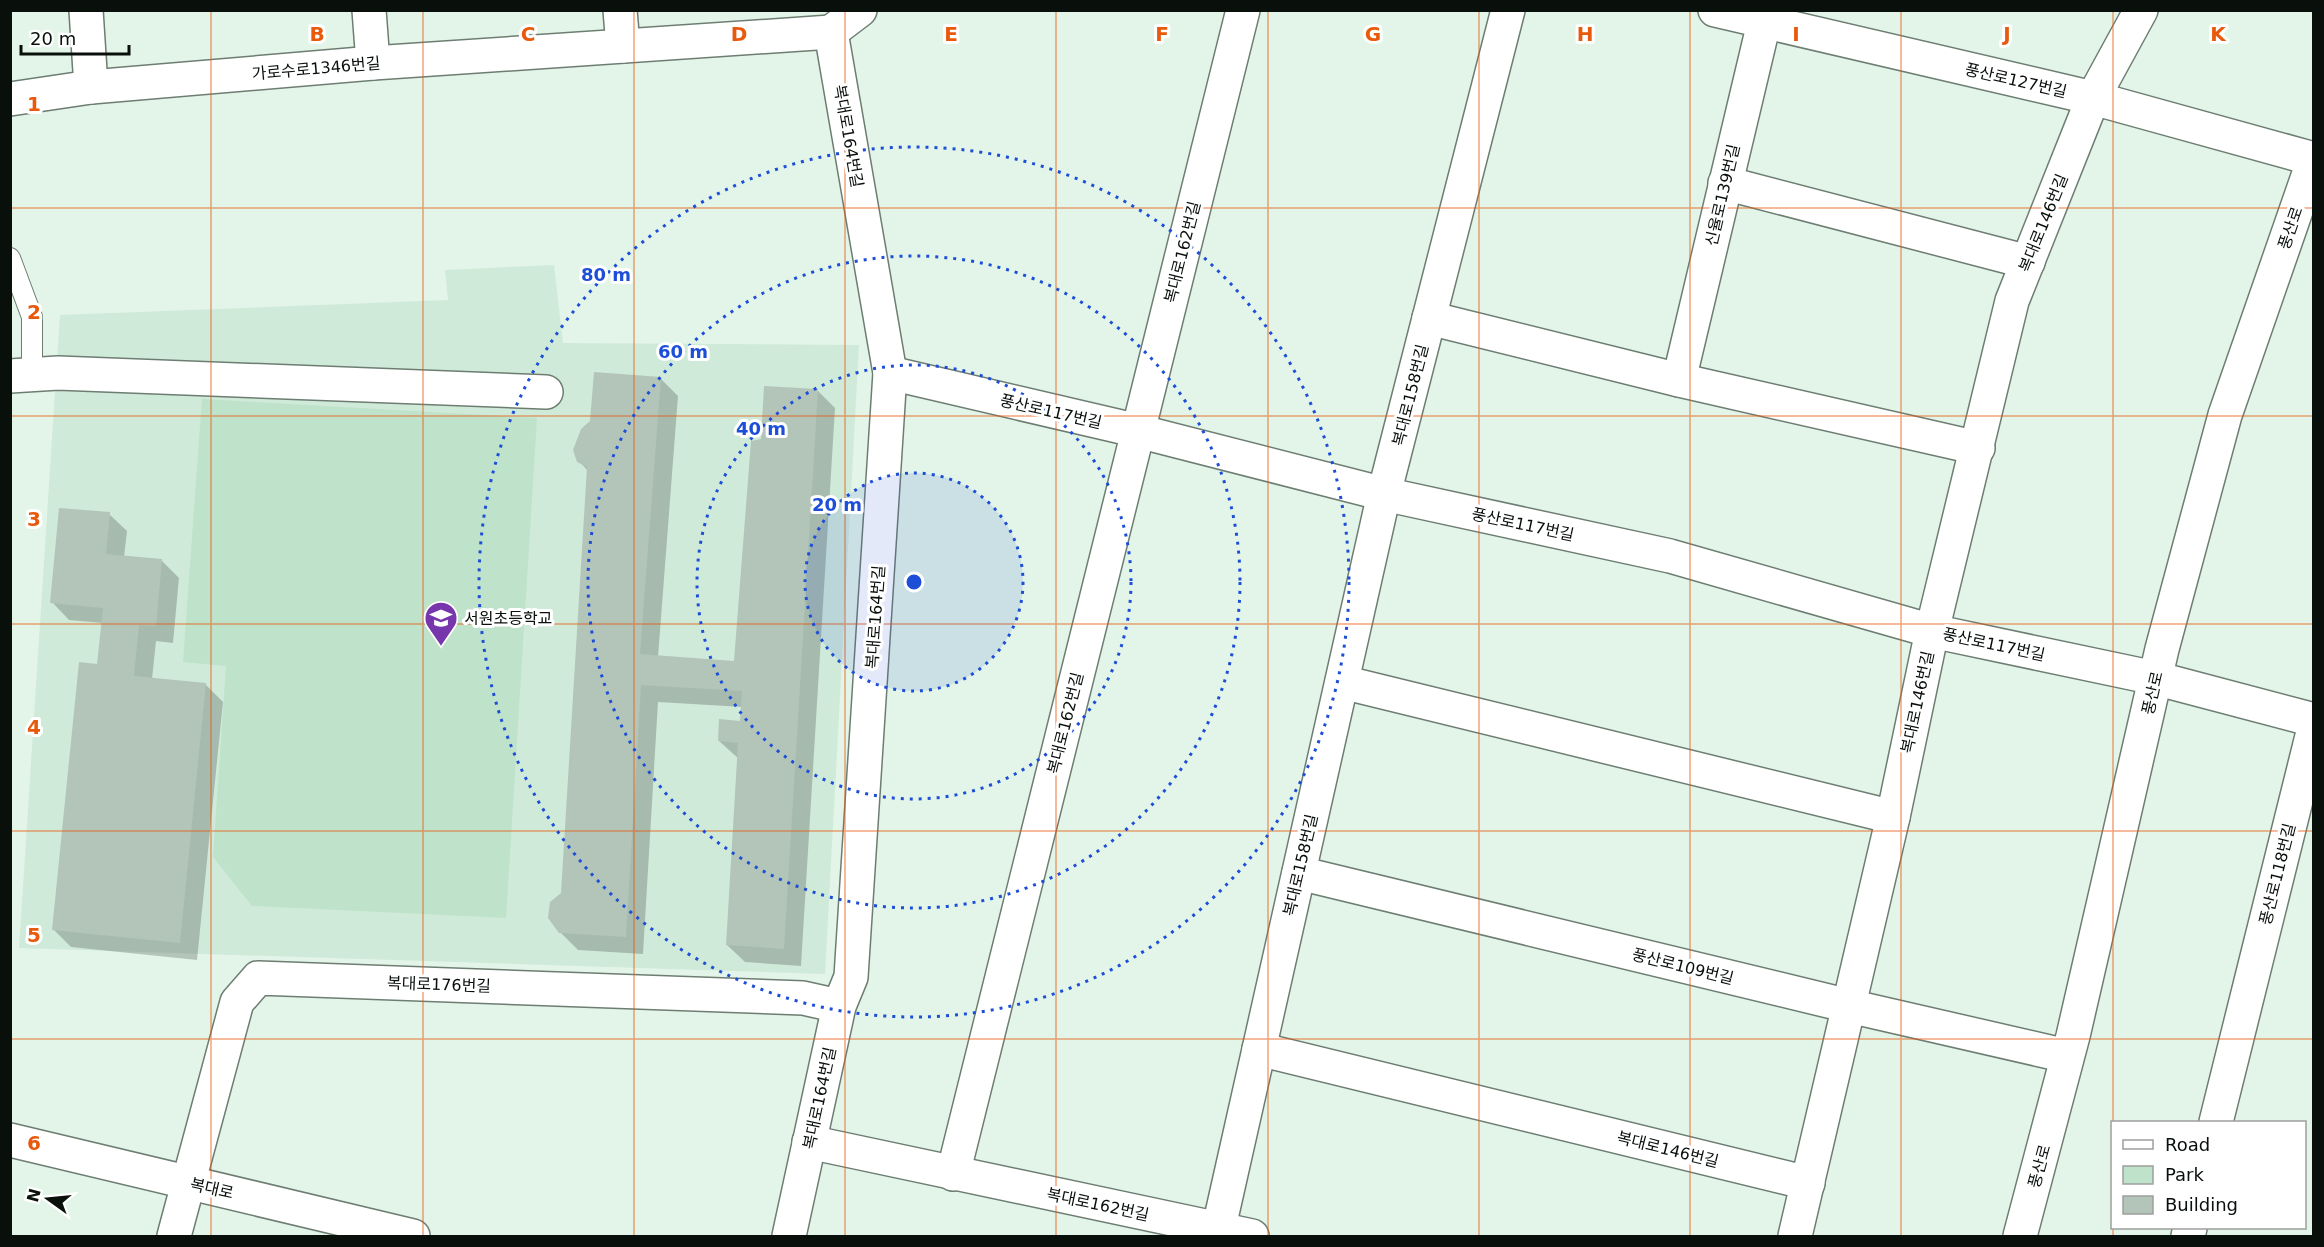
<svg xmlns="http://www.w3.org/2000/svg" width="2324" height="1247" font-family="'DejaVu Sans','Noto Sans KR',sans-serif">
<rect width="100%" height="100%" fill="#e3f5e8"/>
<path fill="#d0ead9" d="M554 265 563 343 859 345 825 974 19 948 60 315 448 300 445 270Z"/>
<path fill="#bee2ca" d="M202 399 537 418 506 918 252 906 213 857 226 666 183 662Z"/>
<g fill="#0003">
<path d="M661 379 678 396 658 657 736 663 762 440 818 391 835 408 801 966 745 962 727 945 739 759 719 741 742 722 743 707 658 702 643 954 578 950 560 932 588 471 579 461Z"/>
<path d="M109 514 127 531 124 557 162 561 179 578 173 643 156 641 152 679 205 684 223 702 197 960 71 947 54 930 99 665 103 623 69 620 52 602Z"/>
</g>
<g fill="#b3c5b9">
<path d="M594 372 661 377 640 654 734 661 751 441 761 439 764 386 818 389 784 949 726 945 738 743 718 741 719 719 740 721 742 691 641 685 626 937 559 933 548 918 550 902 561 893 587 467 577 462 573 450 581 429 590 421Z"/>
<path d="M59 508 110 512 106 554 162 559 156 626 139 625 134 676 206 683 180 943 52 930 79 662 97 664 103 608 50 603Z"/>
</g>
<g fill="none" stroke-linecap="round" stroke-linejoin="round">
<g stroke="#6d7d72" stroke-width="22">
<path id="service" d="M10 258 32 317V375"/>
</g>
<g stroke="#6d7d72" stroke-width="36">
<g id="minor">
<path d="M86 10 91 87"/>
<path d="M369 10 373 63"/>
<path d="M620 10 623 46"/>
<path d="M1715 10 2093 98 2314 159"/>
<path d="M831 32 860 10"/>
<path d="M10 99 91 87 373 63 831 32"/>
<path d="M1725 183 2028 262"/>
<path d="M1429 318 1679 380 1978 448"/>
<path d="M890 373 1130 429 1384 494 1670 556 1932 631 2155 678 2314 720"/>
<path d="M10 376 58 373 546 392"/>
<path d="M1679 380 1767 10"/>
<path d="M1342 682 1893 817"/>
<path d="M1299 873 1849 1006 2067 1056"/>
<path d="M1259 1049 1808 1183"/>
<path d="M2216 1122 2314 728"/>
<path d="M809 1142 1252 1236"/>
<path d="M953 1174 1243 10"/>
<path d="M174 1236 237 1002 258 978 803 998 839 1006"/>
<path d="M789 1236 839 1006 851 977 890 373 831 32"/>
<path d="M1217 1236 1384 494 1508 10"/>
<path d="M1795 1236 1893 817 1932 631 2012 301 2093 98 2141 10"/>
<path d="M2020 1236 2073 1036 2162 649 2225 415 2314 159"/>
<path d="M2188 1236 2190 1228"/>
</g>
</g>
<g stroke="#6d7d72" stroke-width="36">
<path id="tertiary" d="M10 1140 413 1236"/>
</g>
<use href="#service" stroke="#fff" stroke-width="20"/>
<use href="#minor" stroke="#fff" stroke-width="33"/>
<use href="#tertiary" stroke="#fff" stroke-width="33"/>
</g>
<path fill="none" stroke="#e8590c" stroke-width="1.5" stroke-opacity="0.55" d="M211 10V1236M423 10V1236M634 10V1236M845 10V1236M1056 10V1236M1268 10V1236M1479 10V1236M1690 10V1236M1901 10V1236M2113 10V1122M10 208H2314M10 416H2314M10 624H2314M10 831H2314M10 1039H2314M2113 1228V1236"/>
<circle cx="914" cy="582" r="109" fill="#1d4ed8" fill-opacity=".12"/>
<g fill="none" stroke="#1d4ed8" stroke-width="3" stroke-dasharray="3 6">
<circle cx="914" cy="582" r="109"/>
<circle cx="914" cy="582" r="217"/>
<circle cx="914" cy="582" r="326"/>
<circle cx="914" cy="582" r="435"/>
</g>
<defs>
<g id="school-pin" transform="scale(1.725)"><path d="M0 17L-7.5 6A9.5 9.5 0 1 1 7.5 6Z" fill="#7736ab" stroke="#fff"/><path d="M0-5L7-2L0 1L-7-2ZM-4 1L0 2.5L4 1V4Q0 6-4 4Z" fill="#fff"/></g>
</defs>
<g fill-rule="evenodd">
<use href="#school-pin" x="441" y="618"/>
</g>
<g text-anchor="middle" stroke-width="6" stroke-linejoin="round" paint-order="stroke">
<g font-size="16" fill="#090f0b" stroke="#fff">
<text transform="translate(316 68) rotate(-5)" y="6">가로수로1346번길</text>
<text transform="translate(2016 80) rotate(13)" y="6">풍산로127번길</text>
<text transform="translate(849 136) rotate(80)" y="6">복대로164번길</text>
<text transform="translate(1722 195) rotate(-77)" y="6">신율로139번길</text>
<text transform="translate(2043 223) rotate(-68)" y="6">복대로146번길</text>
<text transform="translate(2290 228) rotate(-71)" y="6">풍산로</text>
<text transform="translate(1182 252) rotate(-76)" y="6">복대로162번길</text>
<text transform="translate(1410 395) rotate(-76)" y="6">복대로158번길</text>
<text transform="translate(1051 411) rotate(13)" y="6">풍산로117번길</text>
<text transform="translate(1523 524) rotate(12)" y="6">풍산로117번길</text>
<text transform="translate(875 617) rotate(-86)" y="6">복대로164번길</text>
<text transform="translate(1994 644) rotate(12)" y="6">풍산로117번길</text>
<text transform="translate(2152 693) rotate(-77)" y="6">풍산로</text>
<text transform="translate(1917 702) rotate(-78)" y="6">복대로146번길</text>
<text transform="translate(1065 723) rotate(-76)" y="6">복대로162번길</text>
<text transform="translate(1300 865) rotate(-77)" y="6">복대로158번길</text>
<text transform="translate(2277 874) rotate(-76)" y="6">풍산로118번길</text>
<text transform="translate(1683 966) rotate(14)" y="6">풍산로109번길</text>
<text transform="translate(439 984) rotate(2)" y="6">복대로176번길</text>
<text transform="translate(819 1098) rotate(-78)" y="6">복대로164번길</text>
<text transform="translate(1668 1149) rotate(14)" y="6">복대로146번길</text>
<text transform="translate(2039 1166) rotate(-75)" y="6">풍산로</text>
<text transform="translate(212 1188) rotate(13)" y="6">복대로</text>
<text transform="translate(1098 1204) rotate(12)" y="6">복대로162번길</text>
</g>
<g font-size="16" fill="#090f0b" stroke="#fff" text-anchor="start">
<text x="464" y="624">서원초등학교</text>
</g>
</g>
<g font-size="20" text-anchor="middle" font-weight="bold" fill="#e8590c" stroke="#fff" stroke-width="6" stroke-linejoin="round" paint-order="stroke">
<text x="317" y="41">B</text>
<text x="528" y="41">C</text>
<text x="739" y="41">D</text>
<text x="951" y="41">E</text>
<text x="1162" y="41">F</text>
<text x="1373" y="41">G</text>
<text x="1585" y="41">H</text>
<text x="1796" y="41">I</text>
<text x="2007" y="41">J</text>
<text x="2218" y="41">K</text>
<text x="34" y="111">1</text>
<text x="34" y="319">2</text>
<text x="34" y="526">3</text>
<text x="34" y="734">4</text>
<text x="34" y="942">5</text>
<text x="34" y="1150">6</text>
</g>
<circle cx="914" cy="582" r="9" fill="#1d4ed8" stroke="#fff" stroke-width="3"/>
<g font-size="18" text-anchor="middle" font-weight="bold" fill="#1d4ed8" stroke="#fff" stroke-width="6" stroke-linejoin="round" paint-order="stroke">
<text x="606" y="281">80 m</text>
<text x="683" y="358">60 m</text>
<text x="761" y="435">40 m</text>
<text x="837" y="511">20 m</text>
</g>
<rect width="2324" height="1247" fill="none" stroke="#090f0b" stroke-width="24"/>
<rect x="2111" y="1121" width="195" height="108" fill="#ffffff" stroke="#9d9f9d" stroke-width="1.5"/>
<rect x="2123" y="1140" width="30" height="9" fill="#ffffff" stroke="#9d9f9d" stroke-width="1.5"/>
<text x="2165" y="1151" font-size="18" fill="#090f0b">Road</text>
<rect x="2123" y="1166" width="30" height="18" fill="#bee2ca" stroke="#9d9f9d" stroke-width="1.5"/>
<text x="2165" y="1181" font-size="18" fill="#090f0b">Park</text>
<rect x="2123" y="1196" width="30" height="18" fill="#b3c5b9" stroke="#9d9f9d" stroke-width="1.5"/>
<text x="2165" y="1211" font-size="18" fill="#090f0b">Building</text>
<g transform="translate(48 1199) rotate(285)" stroke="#ffffff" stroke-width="4.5" paint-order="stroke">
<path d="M0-4.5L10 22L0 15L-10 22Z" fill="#090f0b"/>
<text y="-9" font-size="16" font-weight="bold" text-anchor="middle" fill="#090f0b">N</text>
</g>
<path d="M21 45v9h108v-9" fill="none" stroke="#090f0b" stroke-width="3"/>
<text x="30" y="45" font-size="18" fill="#090f0b" stroke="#ffffff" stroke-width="4.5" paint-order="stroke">20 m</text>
</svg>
